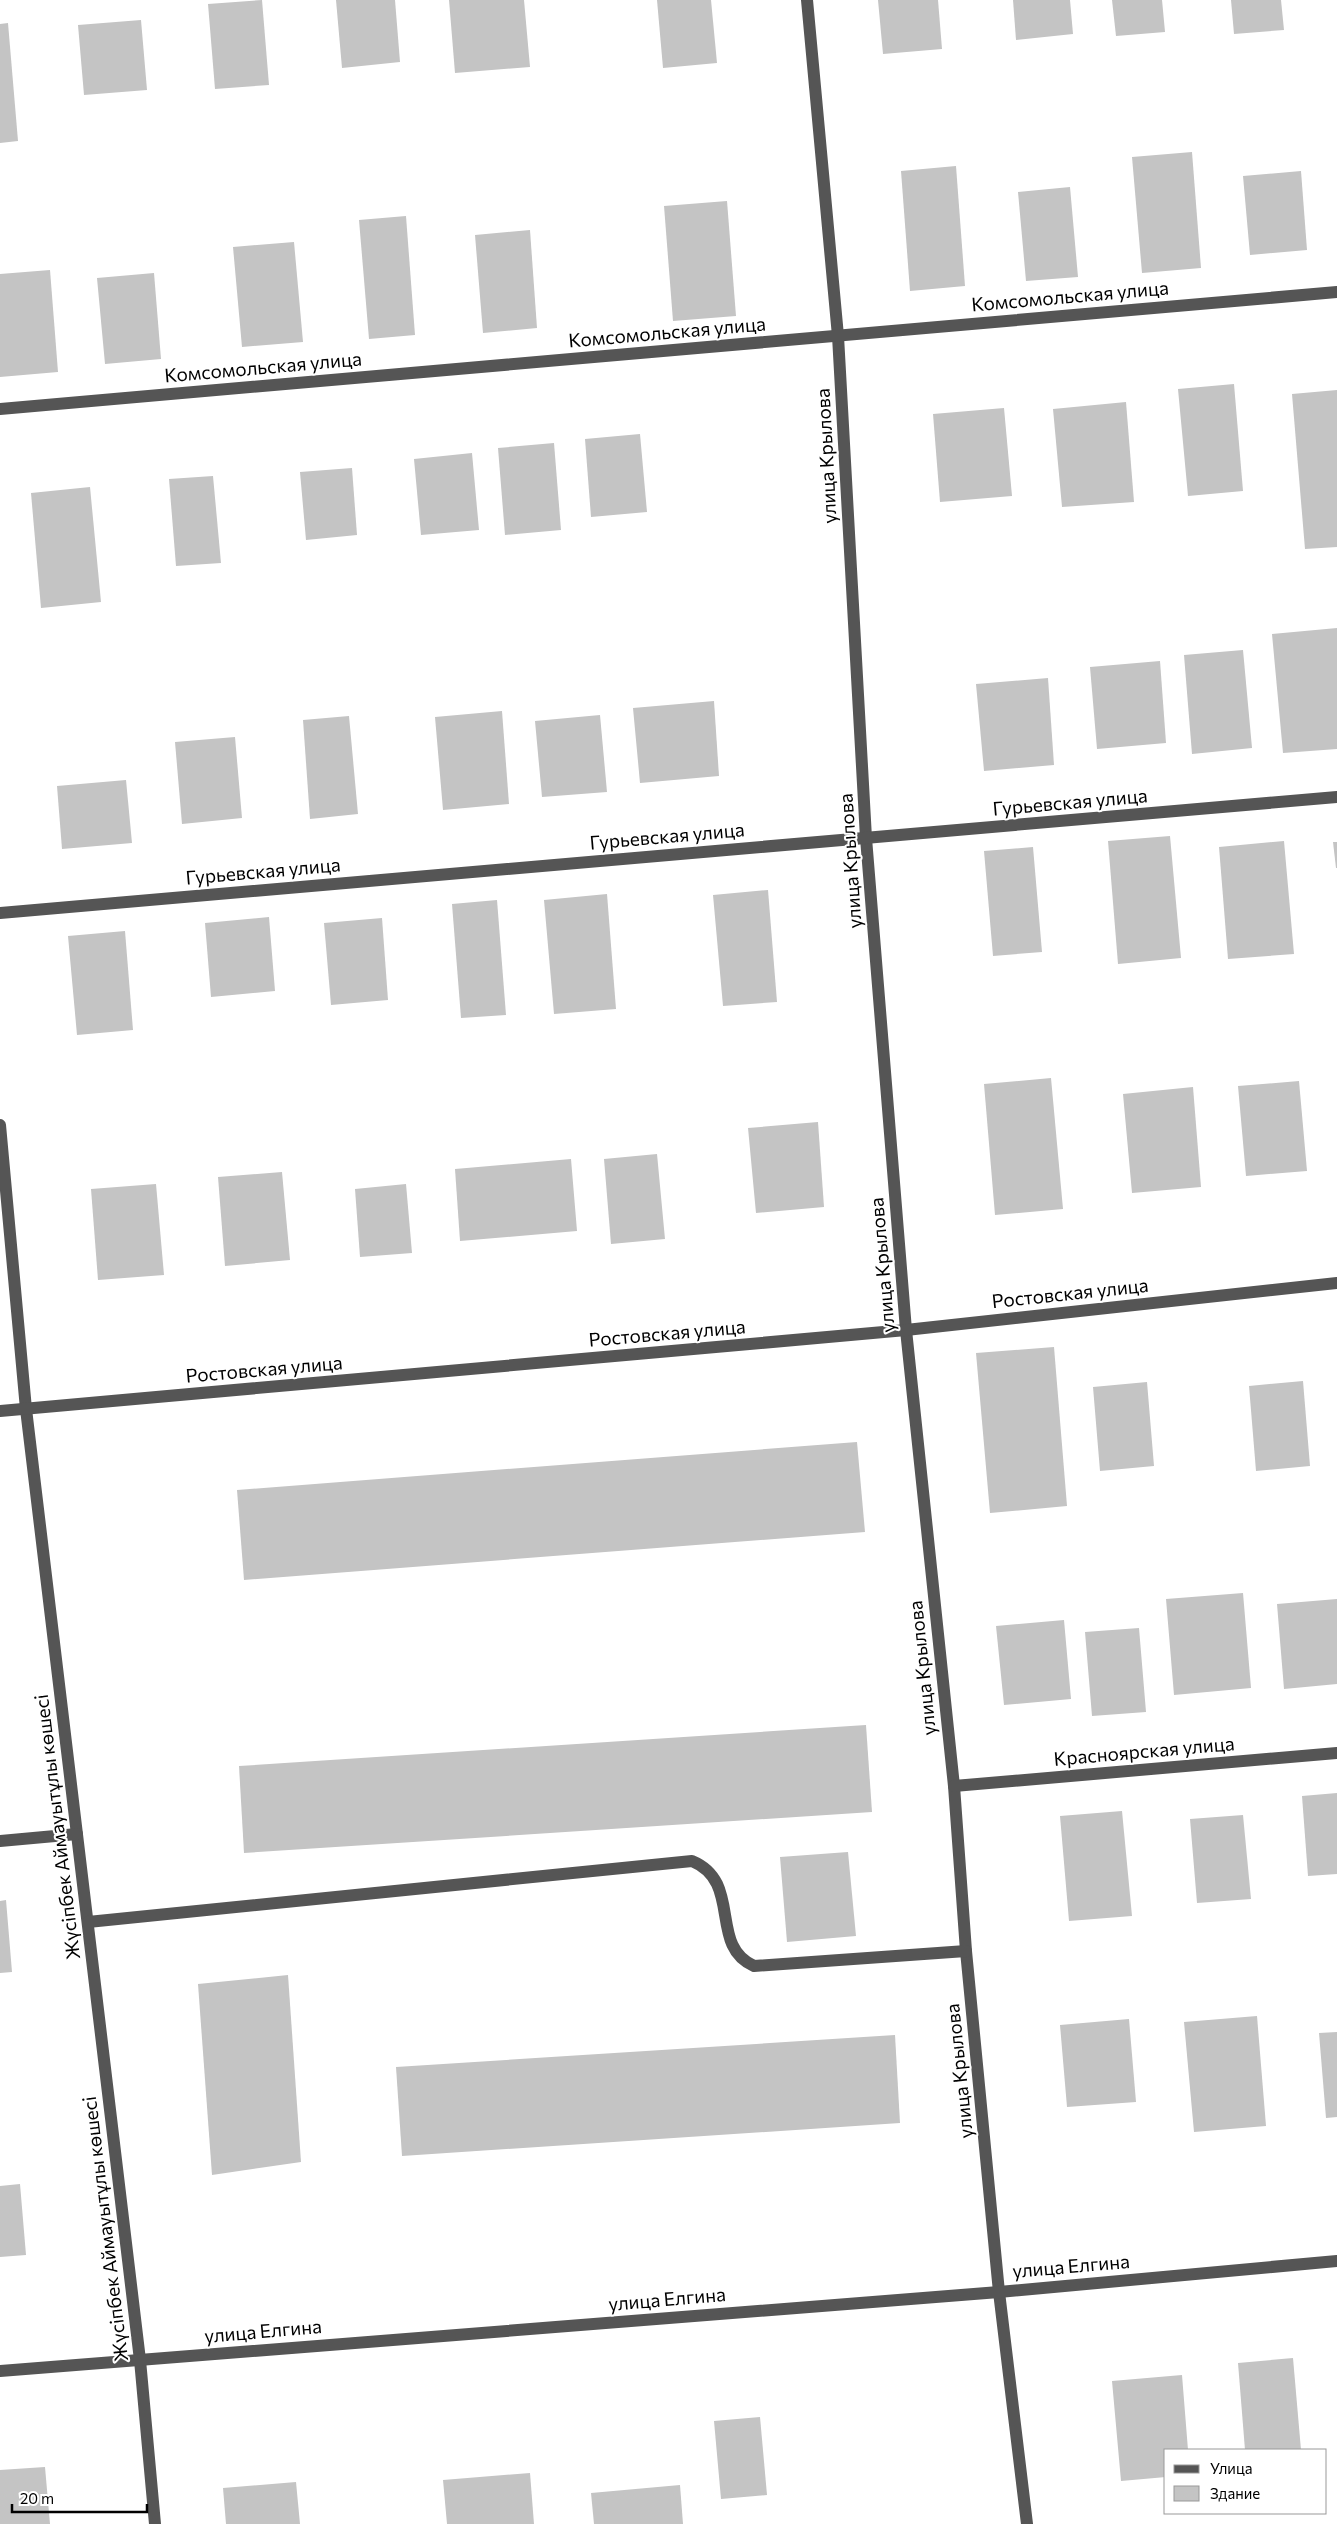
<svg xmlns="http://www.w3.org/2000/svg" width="1337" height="2524" font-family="Commissioner,sans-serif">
<rect width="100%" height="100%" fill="#fff"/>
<g fill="#c4c4c4">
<path d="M262 0 269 85 215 89 208 4Z"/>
<path d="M336 0H395L400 62 342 68Z"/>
<path d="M449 0H524L530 67 455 73Z"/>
<path d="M657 0H711L717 63 663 68Z"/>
<path d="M878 0H938L942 49 883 54Z"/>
<path d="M1013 0H1070L1073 34 1016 40Z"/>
<path d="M1112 0H1162L1165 32 1116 36Z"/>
<path d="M1231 0H1281L1284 30 1234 34Z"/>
<path d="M141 20 147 90 84 95 78 25Z"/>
<path d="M8 23 18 141 0 143V24Z"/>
<path d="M1192 152 1201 268 1142 273 1132 157Z"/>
<path d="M956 166 965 286 910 291 901 171Z"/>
<path d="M1301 171 1307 250 1250 255 1243 176Z"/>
<path d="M1070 187 1078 277 1026 281 1018 192Z"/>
<path d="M727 201 736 316 673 321 664 206Z"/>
<path d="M406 216 415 335 369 339 359 220Z"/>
<path d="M530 230 537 328 483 333 475 235Z"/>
<path d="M294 242 303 342 242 347 233 247Z"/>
<path d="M50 270 58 372 0 377V274Z"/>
<path d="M154 273 161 359 105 364 97 278Z"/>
<path d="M1234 384 1243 491 1188 496 1178 389Z"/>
<path d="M1337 390V547L1305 549 1292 394Z"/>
<path d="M1126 402 1134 502 1062 507 1053 409Z"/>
<path d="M1004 408 1012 496 940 502 933 414Z"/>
<path d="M640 434 647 512 591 517 585 439Z"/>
<path d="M554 443 561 530 505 535 498 448Z"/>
<path d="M472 453 479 530 421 535 414 459Z"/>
<path d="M352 468 357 535 306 540 300 472Z"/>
<path d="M213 476 221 563 176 566 169 479Z"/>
<path d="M90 487 101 602 41 608 31 493Z"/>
<path d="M1337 628V749L1283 753 1272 634Z"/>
<path d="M1243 650 1252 748 1192 754 1184 655Z"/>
<path d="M1160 661 1166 743 1097 749 1090 667Z"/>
<path d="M1048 678 1054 765 984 771 976 684Z"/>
<path d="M714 701 719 776 640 783 633 708Z"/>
<path d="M502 711 509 804 443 810 435 717Z"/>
<path d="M600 715 607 792 542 797 535 721Z"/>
<path d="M349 716 358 814 310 819 303 720Z"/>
<path d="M235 737 242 818 182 824 175 742Z"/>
<path d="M126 780 132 843 62 849 57 786Z"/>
<path d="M1170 836 1181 958 1118 964 1108 841Z"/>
<path d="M1284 841 1294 954 1228 959 1219 847Z"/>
<path d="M1333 842H1337V868H1336Z"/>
<path d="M1033 847 1042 952 993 956 984 851Z"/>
<path d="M768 890 777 1002 723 1006 713 895Z"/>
<path d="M607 894 616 1009 554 1014 544 900Z"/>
<path d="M497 900 506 1015 461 1018 452 904Z"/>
<path d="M269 917 275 991 211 997 205 923Z"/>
<path d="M382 918 388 1000 331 1005 324 923Z"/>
<path d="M125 931 133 1030 77 1035 68 936Z"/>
<path d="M1051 1078 1063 1209 995 1215 984 1084Z"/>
<path d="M1299 1081 1307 1171 1246 1176 1238 1086Z"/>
<path d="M1193 1087 1201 1187 1132 1193 1123 1094Z"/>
<path d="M818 1122 824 1207 756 1213 748 1128Z"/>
<path d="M657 1154 665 1239 611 1244 604 1159Z"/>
<path d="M571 1159 577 1231 460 1241 455 1169Z"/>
<path d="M282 1172 290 1260 225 1266 218 1177Z"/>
<path d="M156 1184 164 1275 98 1280 91 1189Z"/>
<path d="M406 1184 412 1253 360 1257 355 1189Z"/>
<path d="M1054 1347 1067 1506 990 1513 976 1353Z"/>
<path d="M1303 1381 1310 1466 1256 1471 1249 1386Z"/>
<path d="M1147 1382 1154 1466 1100 1471 1093 1387Z"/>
<path d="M857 1442 865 1532 244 1580 237 1490Z"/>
<path d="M1243 1593 1251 1688 1174 1695 1166 1599Z"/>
<path d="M1337 1599V1684L1284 1689 1277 1604Z"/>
<path d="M1064 1620 1071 1699 1004 1705 996 1626Z"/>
<path d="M1139 1628 1146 1712 1092 1716 1085 1632Z"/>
<path d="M866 1725 872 1812 244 1853 239 1766Z"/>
<path d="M1337 1793V1874L1308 1876 1302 1796Z"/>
<path d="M1122 1811 1132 1916 1069 1921 1060 1816Z"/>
<path d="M1243 1815 1251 1899 1197 1903 1190 1819Z"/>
<path d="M848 1852 856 1936 787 1942 780 1857Z"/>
<path d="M6 1900 12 1972 0 1973V1901Z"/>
<path d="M288 1975 301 2162 212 2175 198 1984Z"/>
<path d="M1257 2016 1266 2126 1194 2132 1184 2022Z"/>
<path d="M1129 2019 1136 2102 1067 2107 1060 2025Z"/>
<path d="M1337 2032V2117L1326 2118 1319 2033Z"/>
<path d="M895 2035 900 2123 402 2156 396 2067Z"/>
<path d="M20 2184 26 2255 0 2257V2186Z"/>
<path d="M1293 2358 1301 2450H1245L1238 2363Z"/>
<path d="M1182 2375 1188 2450H1166V2477L1121 2481 1112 2381Z"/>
<path d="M760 2417 767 2495 721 2499 714 2421Z"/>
<path d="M45 2467 50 2524H0V2470Z"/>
<path d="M530 2473 534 2524H447L443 2480Z"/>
<path d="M296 2482 300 2524H226L223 2488Z"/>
<path d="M680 2485 683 2524H594L591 2493Z"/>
</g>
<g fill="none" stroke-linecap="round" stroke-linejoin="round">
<g stroke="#555" stroke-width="12">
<path d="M807 0 838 336 866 838 906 1330 954 1786 966 1951 999 2292 1027 2524"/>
<path d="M0 409 1337 292"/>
<path d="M0 913 1337 797"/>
<path d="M0 1125 26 1409 140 2360 155 2524"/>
<path d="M0 1411 906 1330 1337 1283"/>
<path d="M954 1786 1337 1753"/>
<path d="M0 1841 77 1834"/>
<path d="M88 1922 692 1861C743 1882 708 1946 754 1966L966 1951"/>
<path d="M0 2371 999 2292 1337 2261"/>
</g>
</g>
<g text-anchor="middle" stroke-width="4" stroke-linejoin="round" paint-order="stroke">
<g font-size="19" fill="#000" stroke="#fff">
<text transform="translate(1070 296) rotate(-5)" y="7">Комсомольская улица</text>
<text transform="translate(667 332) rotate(-5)" y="7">Комсомольская улица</text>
<text transform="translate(263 367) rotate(-5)" y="7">Комсомольская улица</text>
<text transform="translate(826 456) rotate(-93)" y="7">улица Крылова</text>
<text transform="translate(1070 802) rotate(-5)" y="7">Гурьевская улица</text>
<text transform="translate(667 836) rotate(-5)" y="7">Гурьевская улица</text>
<text transform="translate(850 861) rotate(-94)" y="7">улица Крылова</text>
<text transform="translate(263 871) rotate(-5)" y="7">Гурьевская улица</text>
<text transform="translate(882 1265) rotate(-95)" y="7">улица Крылова</text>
<text transform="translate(1070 1293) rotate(-6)" y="7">Ростовская улица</text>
<text transform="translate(667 1333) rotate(-5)" y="7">Ростовская улица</text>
<text transform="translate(264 1369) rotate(-5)" y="7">Ростовская улица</text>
<text transform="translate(922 1668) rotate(-96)" y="7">улица Крылова</text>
<text transform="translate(1144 1751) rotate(-5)" y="7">Красноярская улица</text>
<text transform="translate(57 1827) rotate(-97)" y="7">Жүсіпбек Аймауытұлы көшесі</text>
<text transform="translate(959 2071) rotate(-96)" y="7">улица Крылова</text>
<text transform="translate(105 2229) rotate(-97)" y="7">Жүсіпбек Аймауытұлы көшесі</text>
<text transform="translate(1071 2266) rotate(-5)" y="7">улица Елгина</text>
<text transform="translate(667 2299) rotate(-5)" y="7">улица Елгина</text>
<text transform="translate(263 2331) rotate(-5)" y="7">улица Елгина</text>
</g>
</g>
<rect x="1164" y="2449" width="162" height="65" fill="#ffffff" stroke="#999999"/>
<rect x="1174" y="2465" width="25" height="8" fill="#555555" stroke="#999999"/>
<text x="1210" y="2474" font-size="15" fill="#000000">Улица</text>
<rect x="1174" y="2486" width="25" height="15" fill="#c4c4c4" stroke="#999999"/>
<text x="1210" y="2499" font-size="15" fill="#000000">Здание</text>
<path d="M12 2504v8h135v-8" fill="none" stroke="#000000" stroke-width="2.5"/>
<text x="20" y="2504" font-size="15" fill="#000000" stroke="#ffffff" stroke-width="4" paint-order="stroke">20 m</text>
</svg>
